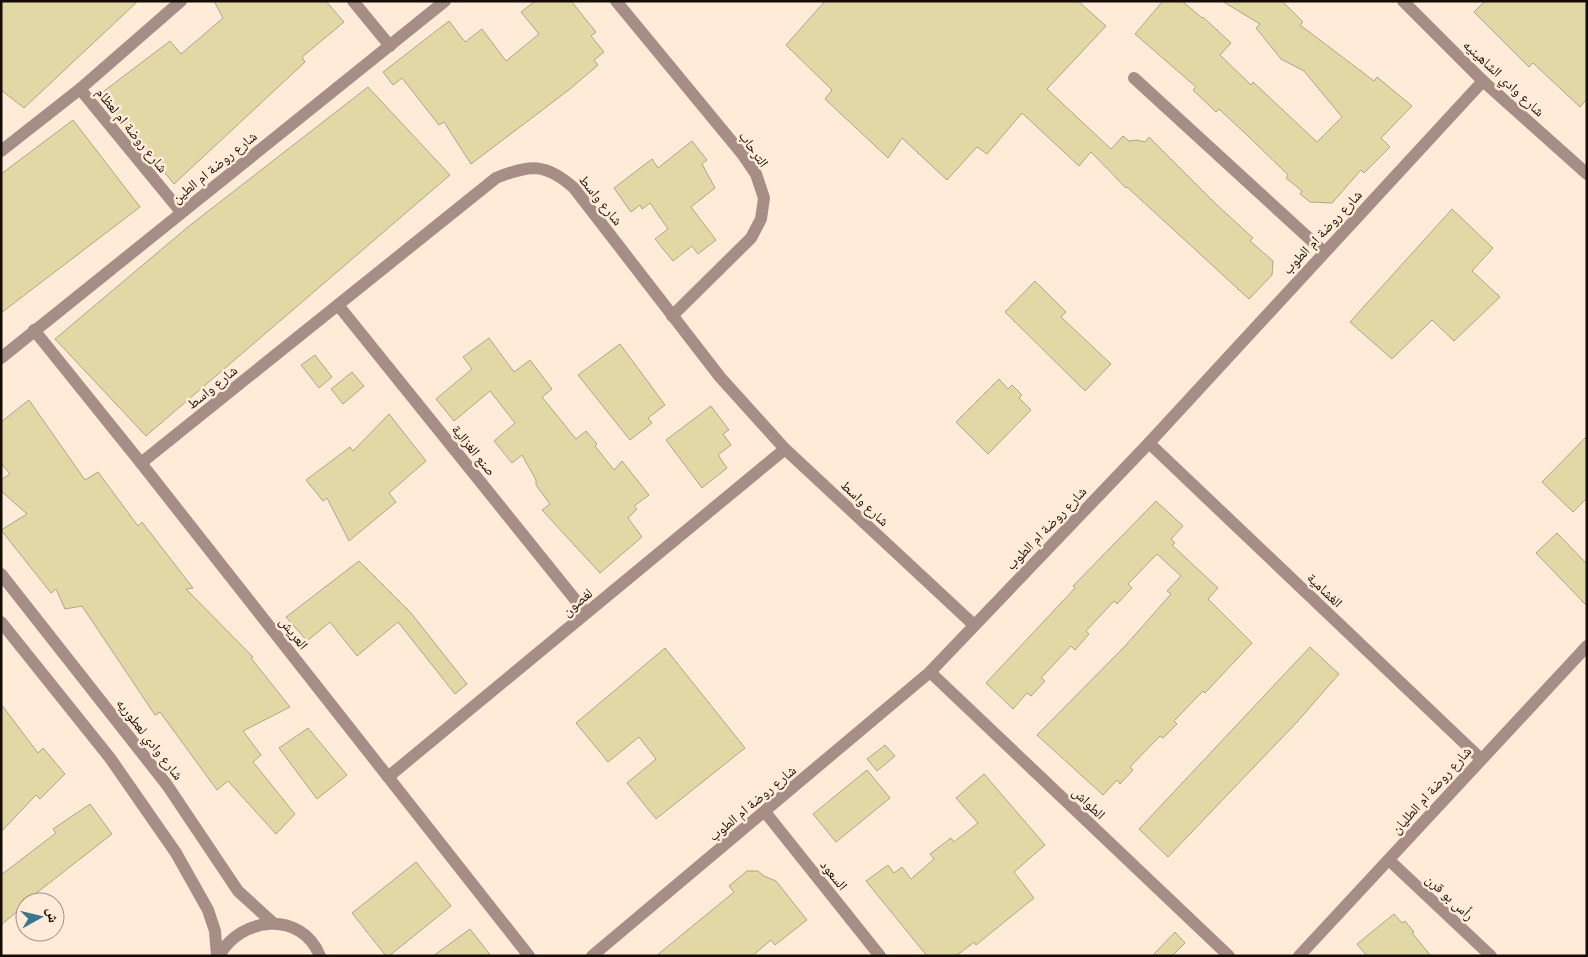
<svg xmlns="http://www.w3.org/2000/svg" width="1588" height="957" font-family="'Golos Text','Noto Naskh Arabic',sans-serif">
<rect width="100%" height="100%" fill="#ffebd8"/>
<g fill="#e2d8a5" stroke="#aca789">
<path d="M1 1H138L24 108 1 90Z"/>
<path d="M214 1H326L344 22 302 57 305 62 174 184 100 94 170 41 181 54 223 18Z"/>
<path d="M535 1H571L596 32 591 36 604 52 594 60 598 65 570 89 471 164 444 122 439 125 402 78 393 85 383 72 449 21 465 42 482 29 506 61 539 34 521 12Z"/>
<path d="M825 1H1078L1106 26 1047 89 1111 149 1123 136 1129 141 1137 140 1145 142 1149 137 1217 205 1253 238 1250 241 1273 261 1272 275 1249 299 1127 187 1126 188 1091 152 1079 166 1022 113 987 154 977 147 947 180 902 138 888 158 825 99 832 90 786 45Z"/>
<path d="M1163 1H1182L1202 18 1203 17 1231 43 1220 55 1251 85 1253 82 1317 142 1342 117 1304 71 1281 59 1256 28 1260 24 1222 1H1282L1303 22 1300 25 1374 81 1377 77 1412 106 1381 138 1390 147 1364 173 1361 170 1332 203 1310 202 1300 194 1302 191 1286 178 1288 175 1247 135 1219 109 1216 112 1193 90 1196 87 1135 34Z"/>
<path d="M1485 1H1587V99L1580 107 1533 63 1529 67 1474 12Z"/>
<path d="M368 87 450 175 146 436 55 339 189 226Z"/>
<path d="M73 120 140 207 1 313V174Z"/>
<path d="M692 141 707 160 702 164 715 188 691 207 716 240 698 254 692 246 673 261 655 239 668 229 650 203 642 209 640 205 631 212 614 188 652 159 658 168Z"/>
<path d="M1452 209 1493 248 1472 271 1500 297 1454 341 1432 320 1392 359 1350 322Z"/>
<path d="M1035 281 1066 312 1061 317 1111 364 1085 391 1005 312Z"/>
<path d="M489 338 514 372 530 360 552 389 542 397 576 439 586 431 597 444 595 446 614 470 622 461 649 495 634 506 637 509 628 518 642 537 600 573 542 510 550 504 536 485V480L522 455 512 463 494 441 515 423 490 391 454 421 436 399 472 369 463 357Z"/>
<path d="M620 344 665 405 648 418 652 423 630 440 578 375Z"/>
<path d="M315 355 332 377 319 388 301 365Z"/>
<path d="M352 372 364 386 343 404 331 389Z"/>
<path d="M999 379 1008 389 1012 385 1022 395 1019 398 1031 410 988 454 956 422Z"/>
<path d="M29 400 85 480 98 472 138 526 142 522 193 588 186 589 253 657 251 658 290 707 243 731 261 755 253 762 295 814 276 834 228 781 217 790 160 712 155 715 82 606 65 609 56 589 51 593 1 530 27 514 1 491V480L10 474 1 463V422Z"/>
<path d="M711 406 729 430 723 434 731 445 718 455 727 468 702 488 666 440Z"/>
<path d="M389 414 426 461 389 493 396 502 349 541 327 498 323 501 306 480 350 447 353 451Z"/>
<path d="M1587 436V498L1573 512 1542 482Z"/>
<path d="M1156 501 1183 526 1171 539 1175 543 1172 545 1218 588 1208 599 1252 643 1205 693 1203 691 1174 721 1177 724 1163 738 1160 736 1130 767 1133 770 1120 784 1117 780 1103 795 1037 735 1126 645 1171 594 1167 591 1181 576 1157 554 1128 584 1132 588 1117 604 1114 601 1086 631 1089 634 1075 650 1071 646 1041 678 1045 681 1031 696 1027 693 1013 709 986 683 1075 588 1073 586Z"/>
<path d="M1557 533 1587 564V606L1536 553Z"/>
<path d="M359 561 411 613 467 684 455 694 398 622 357 656 330 622 307 641 286 617Z"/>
<path d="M1310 647 1339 674 1297 722 1168 857 1139 829Z"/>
<path d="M665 648 745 748 656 819 627 783 656 759 639 737 608 762 576 723Z"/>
<path d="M1 704 38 753 43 748 65 774 40 799 36 795 1 832Z"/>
<path d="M308 728 347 775 317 799 279 748Z"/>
<path d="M885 745 895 756 877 771 867 759Z"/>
<path d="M867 770 890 798 836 842 813 814Z"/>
<path d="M984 774 1045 845 1014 872 1034 898 976 945 974 942 956 956H927L866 881 888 865 894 873 902 867 911 879 934 859 930 854 951 838 954 842 978 823 956 798Z"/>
<path d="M90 804 112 834 25 902V905L1 925V875L56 833 53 829Z"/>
<path d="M416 862 451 906 389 956H386L352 913Z"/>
<path d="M747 871H758L764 876 776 881 807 920 775 945 771 940 752 956H656L734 892 729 886Z"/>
<path d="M1394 914 1402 923 1405 921 1414 932 1412 933 1431 956H1367L1357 944Z"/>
<path d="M470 929 491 956H433Z"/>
<path d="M1175 932 1185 943 1172 956H1152Z"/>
</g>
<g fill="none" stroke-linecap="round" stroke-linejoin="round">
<g stroke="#a68e87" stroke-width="12">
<path d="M353 1 390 46"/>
<path d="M616 1 743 155 756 174 764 198 761 219 751 238 672 316"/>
<path d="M1403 1 1483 81 1587 174"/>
<path d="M1134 78 1324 252"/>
<path d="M80 89 181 212"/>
<path d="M1 151 80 89 181 1"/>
<path d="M338 305 586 613"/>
<path d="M34 330 141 463 529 956"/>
<path d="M1 358 445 1"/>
<path d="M1149 443 1480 758"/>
<path d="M141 463 496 178C530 164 546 163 574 188L720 377 785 449 974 625"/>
<path d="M1 574 167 785 238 891 273 923"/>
<path d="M1 622 110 758 176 853 208 910 215 931 217 956"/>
<path d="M930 672 1229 956"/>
<path d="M388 777 785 449"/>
<path d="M765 812 880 956"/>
<path d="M1389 860 1491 956"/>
<path d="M219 956C241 916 301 910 320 956"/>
<path d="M592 956 930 672 1149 443 1483 81"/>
<path d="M1299 956 1587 646"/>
</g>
</g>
<g text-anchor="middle" stroke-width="5" stroke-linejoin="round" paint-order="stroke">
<g font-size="14" fill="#150d05" stroke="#ffebd8">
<text transform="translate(1504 78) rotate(43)" y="5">شارع وادي الشاهينيه</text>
<text transform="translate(132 130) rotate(51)" y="5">شارع روضة ام لعظام</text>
<text transform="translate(754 149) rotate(55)" y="5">الترحاب</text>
<text transform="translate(214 167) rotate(-39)" y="5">شارع روضة ام الطين</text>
<text transform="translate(601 200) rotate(51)" y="5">شارع واسط</text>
<text transform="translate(1322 232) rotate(-47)" y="5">شارع روضة ام الطوب</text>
<text transform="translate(212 387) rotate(-39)" y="5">شارع واسط</text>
<text transform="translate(474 450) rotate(51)" y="5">صنع الغزالية</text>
<text transform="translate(865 503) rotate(43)" y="5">شارع واسط</text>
<text transform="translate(1046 528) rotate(-46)" y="5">شارع روضة ام الطوب</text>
<text transform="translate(1325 590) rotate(44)" y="5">الغشامية</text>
<text transform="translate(577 602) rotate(-40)" y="5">لغصون</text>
<text transform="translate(294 633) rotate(52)" y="5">العريش</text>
<text transform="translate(150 739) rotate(52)" y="5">شارع وادي لعطوريه</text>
<text transform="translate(1431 790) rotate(-48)" y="5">شارع روضة ام الطليان</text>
<text transform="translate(752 803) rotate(-40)" y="5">شارع روضة ام الطوب</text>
<text transform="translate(1089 803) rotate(44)" y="5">الطواش</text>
<text transform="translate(834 875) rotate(51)" y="5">السعود</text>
<text transform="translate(1450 897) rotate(43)" y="5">رأس بو قرن</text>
</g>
</g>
<rect width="1588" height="957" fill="none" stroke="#150d05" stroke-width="5"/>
<g transform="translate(40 917) rotate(82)"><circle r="24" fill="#ffebd8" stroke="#a19284"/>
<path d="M0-4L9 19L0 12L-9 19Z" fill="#3a768d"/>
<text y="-8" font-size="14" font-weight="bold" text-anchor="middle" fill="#150d05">ش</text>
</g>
</svg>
